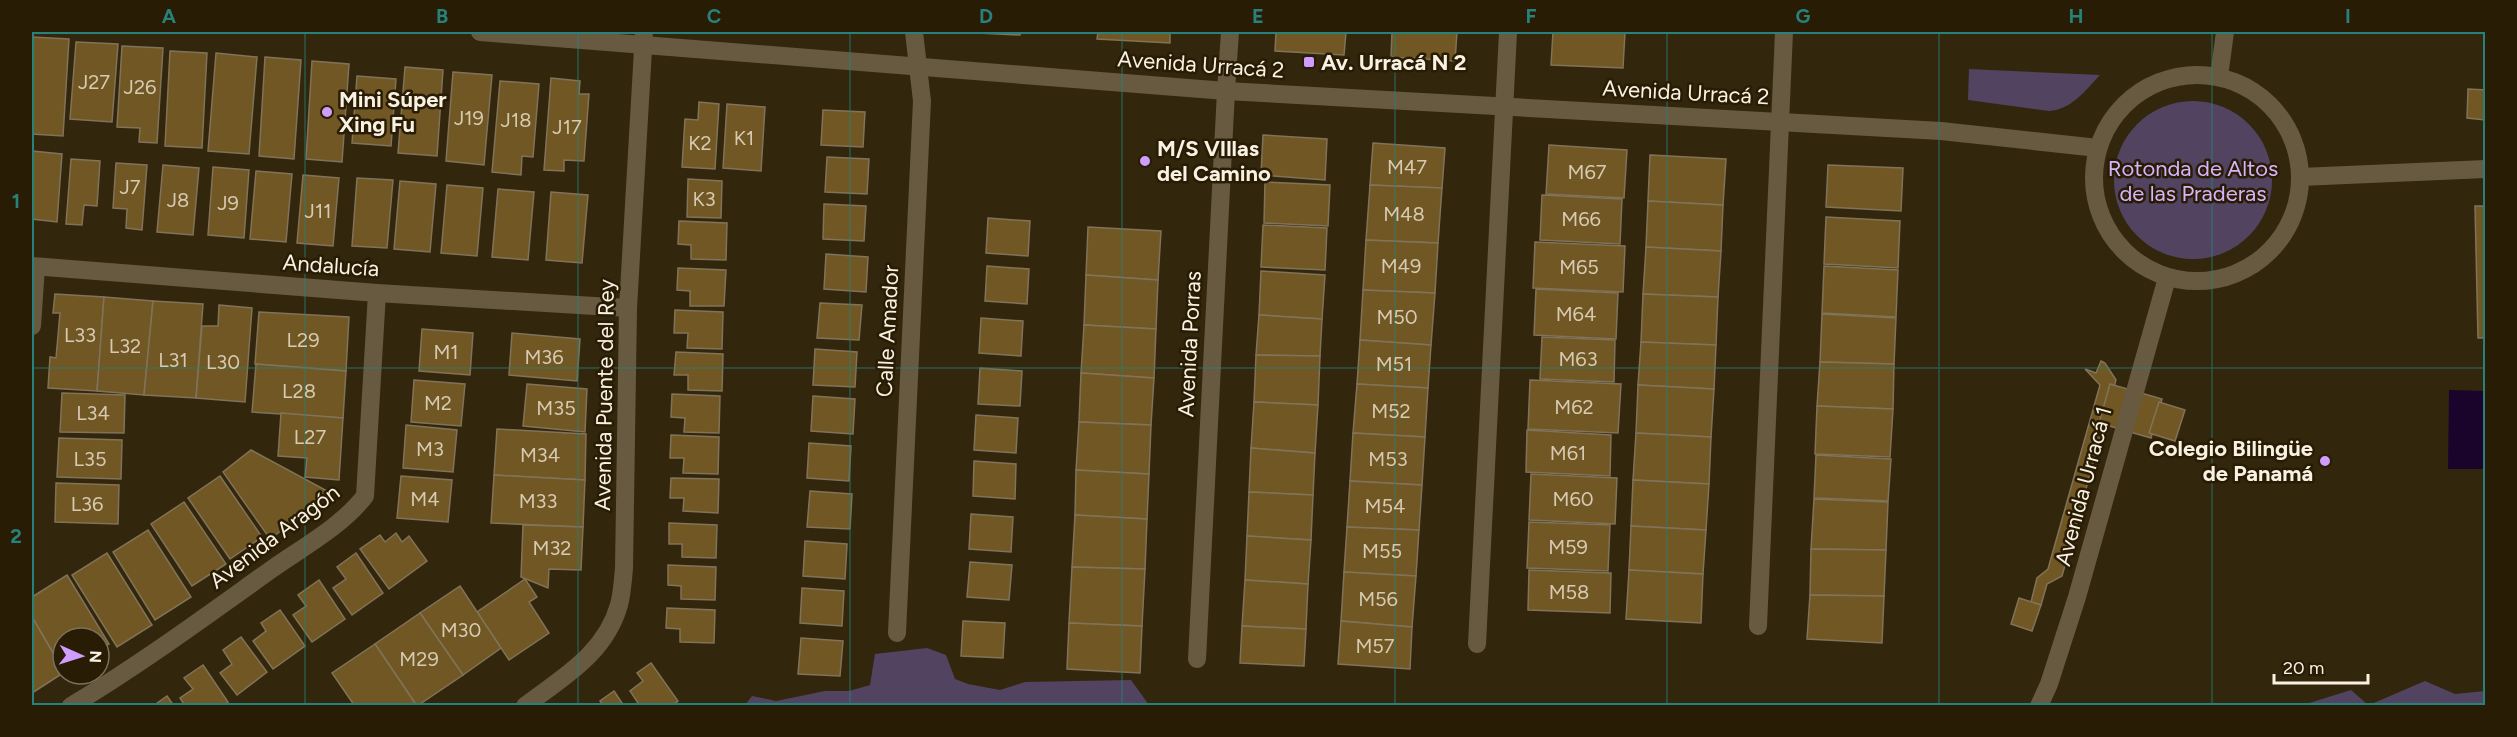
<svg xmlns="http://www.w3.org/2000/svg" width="2517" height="737" font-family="Figtree,sans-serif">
<rect width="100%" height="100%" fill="#32260d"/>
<g fill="#524460">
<path d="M1969 69 2100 75C2086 90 2071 110 2049 111L1968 100Z"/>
<circle cx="2193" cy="180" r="79"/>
<path d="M927 648 946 655 955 679 968 684 1000 690 1025 682 1131 680 1149 705H745L752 696 776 701 825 691H849L870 685 875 654Z"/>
<path d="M2425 681 2455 694 2485 691V705H2369Z"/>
<path d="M2351 690 2368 705H2303Z"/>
</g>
<path fill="#1a042b" d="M2449 390 2485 391V469H2448Z"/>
<g fill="#705724" stroke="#817359" stroke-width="1.5">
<path d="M957 32H1020V35Z"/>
<path d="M1098 32H1170V43L1097 39Z"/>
<path d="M1276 32H1346L1344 55 1275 51Z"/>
<path d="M1392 32H1457L1455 61 1391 57Z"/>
<path d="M1553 32H1625L1623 68 1551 65Z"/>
<path d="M32 37 69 39 63 136 32 134Z"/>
<path d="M76 42 118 44 112 122 70 119Z"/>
<path d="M122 46 163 48 157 143 139 142 140 128 117 127Z"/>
<path d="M170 51 207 53 202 148 165 146Z"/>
<path d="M216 53 257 57 249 154 208 151Z"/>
<path d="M265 57 301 60 294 159 259 156Z"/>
<path d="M312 61 349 64 342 162 306 159Z"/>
<path d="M405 67 443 70 437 156 398 153Z"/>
<path d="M453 72 492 75 484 165 446 161Z"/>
<path d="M357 76 396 79 391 146 352 143Z"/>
<path d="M551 78 580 81 579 94H589L584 161 564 160V171L544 170Z"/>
<path d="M500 81 539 84 533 157 522 156 521 175 492 172Z"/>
<path d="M2468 89 2486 90 2485 120 2467 118Z"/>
<path d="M699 102 719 104 715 169 682 167 685 119 698 120Z"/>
<path d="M727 104 765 107 761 171 723 168Z"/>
<path d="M823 110 865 112 863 147 821 145Z"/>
<path d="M1263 135 1327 139 1325 180 1261 175Z"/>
<path d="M1373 143 1445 148 1442 188 1370 185Z"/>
<path d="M1549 145 1627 150 1624 198 1546 194Z"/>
<path d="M32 151 62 154 57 222 32 219Z"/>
<path d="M1650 155 1726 159 1723 205 1648 201Z"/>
<path d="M827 157 869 159 867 194 825 192Z"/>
<path d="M71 159 100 161 97 206 84 205 82 225 66 224Z"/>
<path d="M116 163 147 165 142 230 126 228 127 209 113 208Z"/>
<path d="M163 165 199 168 193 235 157 232Z"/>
<path d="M1828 165 1903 168 1901 211 1826 207Z"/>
<path d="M213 167 249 170 244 238 208 235Z"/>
<path d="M256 171 292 174 286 242 250 239Z"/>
<path d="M303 175 339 178 333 246 297 243Z"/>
<path d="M357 178 393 180 387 248 352 246Z"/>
<path d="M688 179 722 181 721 218 687 217Z"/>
<path d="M400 181 436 184 430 252 394 249Z"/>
<path d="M1265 182 1330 185 1328 226 1264 223Z"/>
<path d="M447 185 483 188 477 256 441 253Z"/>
<path d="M1370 185 1442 188 1438 243 1366 240Z"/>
<path d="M498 189 534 192 528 260 492 257Z"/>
<path d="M551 192 588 195 582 263 546 260Z"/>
<path d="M1542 195 1622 199 1620 244 1540 240Z"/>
<path d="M1648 201 1723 205 1721 251 1646 247Z"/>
<path d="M824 204 866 206 864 241 823 239Z"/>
<path d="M2475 206H2486V338H2478Z"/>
<path d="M1826 217 1900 221 1898 268 1824 264Z"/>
<path d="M988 218 1030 221 1028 256 986 253Z"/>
<path d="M679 221 727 223 726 260 691 259V245L678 244Z"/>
<path d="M1263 225 1327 228 1325 270 1261 267Z"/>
<path d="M1088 227 1161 231 1158 280 1086 275Z"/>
<path d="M1366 240 1438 243 1435 293 1363 290Z"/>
<path d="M1535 242 1625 246 1623 292 1533 288Z"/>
<path d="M1646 247 1721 251 1718 297 1643 294Z"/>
<path d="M826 254 868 257 866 292 824 289Z"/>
<path d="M987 266 1029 269 1027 304 985 301Z"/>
<path d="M1824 266 1898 270 1896 317 1822 313Z"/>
<path d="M678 268 726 270 724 306H690V291L677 290Z"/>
<path d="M1261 271 1325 275 1322 319 1259 315Z"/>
<path d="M1086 275 1158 280 1156 329 1084 325Z"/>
<path d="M1536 289 1618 293 1616 339 1534 335Z"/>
<path d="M1363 290 1435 293 1431 345 1360 340Z"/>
<path d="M55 294 104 297 97 391 48 388 50 357 56 358 60 313H53Z"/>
<path d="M1643 294 1718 297 1716 345 1641 342Z"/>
<path d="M104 297 153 301 144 395 97 391Z"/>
<path d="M153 301 203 304 196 398 144 395Z"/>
<path d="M820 303 862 305 859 340 817 338Z"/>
<path d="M219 305 252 308 245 402 196 398 202 326H218Z"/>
<path d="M675 310 723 312 722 349 687 348 688 333H674Z"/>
<path d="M259 312 349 317 346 371 255 364Z"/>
<path d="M1822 314 1896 318 1894 364 1820 362Z"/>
<path d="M1259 315 1322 319 1320 356 1256 355Z"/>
<path d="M981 318 1023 321 1021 356 979 353Z"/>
<path d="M1084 325 1156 329 1154 378 1081 373Z"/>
<path d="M422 329 473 333 470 375 419 371Z"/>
<path d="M512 333 580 339 577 381 509 375Z"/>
<path d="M1542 337 1615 340 1614 382 1540 379Z"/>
<path d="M1360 340 1431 345 1428 388 1357 384Z"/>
<path d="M1641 342 1716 345 1714 389 1638 385Z"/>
<path d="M815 349 857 352 855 387 813 385Z"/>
<path d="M676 352 723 354 722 391 688 390V375H674Z"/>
<path d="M1256 355 1320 356 1318 405 1254 402Z"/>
<path d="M2101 361 2105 363 2116 380 2062 576 2047 584 2041 605 2031 602 2037 578 2048 569 2100 385 2085 369 2096 373Z"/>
<path d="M1820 362 1894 364 1893 409 1817 406Z"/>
<path d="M256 364 346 371 343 418 252 412Z"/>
<path d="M980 368 1022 371 1020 406 978 404Z"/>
<path d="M1081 373 1154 378 1151 425 1079 422Z"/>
<path d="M414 380 465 384 461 426 411 422Z"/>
<path d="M1530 380 1621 384 1618 433 1528 429Z"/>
<path d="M527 384 587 389 585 432 523 426Z"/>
<path d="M1357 384 1428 388 1425 437 1353 433Z"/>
<path d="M2110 384 2162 399 2151 438 2099 423Z"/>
<path d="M1638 385 1714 389 1711 437 1636 433Z"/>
<path d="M62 393 125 395 124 433 60 432Z"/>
<path d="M672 394 720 396 719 433 684 432 685 418 671 417Z"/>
<path d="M813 396 855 399 853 434 811 431Z"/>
<path d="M1254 402 1318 405 1315 453 1251 448Z"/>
<path d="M2159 402 2185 410 2175 441 2149 433Z"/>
<path d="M1817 406 1893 409 1890 457 1815 454Z"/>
<path d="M281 413 343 418 339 480 305 477 307 458 278 456Z"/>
<path d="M976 415 1018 418 1016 453 974 450Z"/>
<path d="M1079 422 1151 425 1149 474 1076 470Z"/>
<path d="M406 425 457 430 453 472 403 468Z"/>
<path d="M497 429 586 434 585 480 494 475Z"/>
<path d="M1527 430 1611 435 1610 476 1526 472Z"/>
<path d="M1353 433 1425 437 1422 485 1350 481Z"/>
<path d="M1636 433 1711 437 1709 484 1633 480Z"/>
<path d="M671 435 719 437 718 474 683 473 684 458H670Z"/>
<path d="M59 438 122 440 121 479 57 477Z"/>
<path d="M809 443 851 446 849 481 807 478Z"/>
<path d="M1251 448 1315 453 1313 495 1249 492Z"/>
<path d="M251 450 331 493 270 539 223 472Z"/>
<path d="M1816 455 1891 459 1888 501 1814 498Z"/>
<path d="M974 461 1016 464 1015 499 973 496Z"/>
<path d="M1076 470 1149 474 1147 519 1075 515Z"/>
<path d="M1531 474 1617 478 1615 524 1529 520Z"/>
<path d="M494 475 585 480 583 527 491 523Z"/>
<path d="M220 476 262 537 230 559 188 498Z"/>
<path d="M401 476 452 480 448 522 397 518Z"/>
<path d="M671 478 719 479 718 513 683 511 684 498H670Z"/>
<path d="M1633 480 1709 484 1706 530 1631 526Z"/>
<path d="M1350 481 1422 485 1419 530 1347 527Z"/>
<path d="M56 483 119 485 118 524 55 522Z"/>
<path d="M810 491 852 494 850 529 807 527Z"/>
<path d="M1249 492 1313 495 1311 540 1247 536Z"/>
<path d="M1814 499 1888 502 1886 550 1811 549Z"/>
<path d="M184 502 226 564 192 586 151 524Z"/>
<path d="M971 514 1013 517 1011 552 969 549Z"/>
<path d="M1075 515 1147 519 1145 569 1072 567Z"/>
<path d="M1529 522 1610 525 1608 571 1527 568Z"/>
<path d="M669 523 717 525 716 558 682 557V544H669Z"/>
<path d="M523 525 583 527 581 570 549 569 548 588 521 577Z"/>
<path d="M1631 526 1706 530 1703 574 1629 570Z"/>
<path d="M1347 527 1419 530 1416 576 1344 572Z"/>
<path d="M148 530 191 597 155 620 113 552Z"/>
<path d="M396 533 402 542 409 536 427 561 389 589 360 549 380 535 385 542Z"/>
<path d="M1247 536 1311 540 1308 584 1245 580Z"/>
<path d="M805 541 847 544 845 579 803 576Z"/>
<path d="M1811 549 1886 550 1884 596 1810 595Z"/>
<path d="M107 553 152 625 117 647 72 575Z"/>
<path d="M356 553 383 593 352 615 333 588 346 579 337 567Z"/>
<path d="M970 562 1012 565 1009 600 967 597Z"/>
<path d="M668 565 716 567 715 600 681 599V586L668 585Z"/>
<path d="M1072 567 1145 569 1142 626 1069 623Z"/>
<path d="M1529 570 1611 573 1610 613 1528 610Z"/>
<path d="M1629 570 1703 574 1701 623 1626 619Z"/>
<path d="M1344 572 1416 576 1412 627 1341 621Z"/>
<path d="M67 575 109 644 99 650V638H63V670L32 617V597Z"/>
<path d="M525 579 537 597 529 602 549 633 509 660 477 612Z"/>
<path d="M319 580 345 619 312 642 293 615 306 606 298 595Z"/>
<path d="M1245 580 1308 584 1306 629 1242 626Z"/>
<path d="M460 586 501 648 463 675 420 613Z"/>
<path d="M802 588 844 591 842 626 800 623Z"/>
<path d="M1810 595 1884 596 1882 643 1807 639Z"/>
<path d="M2019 598 2041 605 2032 631 2011 624Z"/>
<path d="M667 608 715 610 714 643 680 642V629L666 628Z"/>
<path d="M280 610 305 646 273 669 253 641 266 631 261 623Z"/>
<path d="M420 613 463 675 417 706 375 644Z"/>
<path d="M32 617 63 670V673L32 693Z"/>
<path d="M963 621 1005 623 1003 658 961 656Z"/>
<path d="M1341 621 1412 627 1410 669 1338 664Z"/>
<path d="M1069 623 1142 626 1140 673 1067 669Z"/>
<path d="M1242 626 1306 629 1304 666 1240 663Z"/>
<path d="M241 637 267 672 237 695 220 673 232 664 223 650Z"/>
<path d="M801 638 843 641 840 676 798 674Z"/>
<path d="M375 644 417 706H354L352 702 332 673Z"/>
<path d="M651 663 678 701 672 706H640L630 691 643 681 637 673Z"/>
<path d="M203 665 228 702 222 706H185L180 698 193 689 184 678Z"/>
<path d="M614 691 624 706H603L600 701Z"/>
<path d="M167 696 174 706H153Z"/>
</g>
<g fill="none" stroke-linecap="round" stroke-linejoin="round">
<g stroke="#675a40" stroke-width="18">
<path d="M2219 77 2225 32"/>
<path d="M2300 177 2486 169"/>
<path d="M32 266 377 293 628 308"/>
<path d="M32 326 36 267"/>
<path d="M1758 626 1784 32"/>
<path d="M897 633 922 101 914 32"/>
<path d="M1477 644 1508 32"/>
<path d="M1197 659 1226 91"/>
<path d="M71 706C141 664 206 616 272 569 303 547 342 526 365 496L377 293"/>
<path d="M525 706C563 677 605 654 619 605 622 594 623 580 624 568L628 308 644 32"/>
</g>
<g stroke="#675a40" stroke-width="18">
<path d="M480 32 1226 91 1941 131 2098 148"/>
<circle cx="2197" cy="178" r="103"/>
<path d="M1226 91 1230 32"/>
<path d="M2039 706 2049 684 2077 597 2167 278"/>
</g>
</g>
<path fill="none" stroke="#26827a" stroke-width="1.5" stroke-opacity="0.55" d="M305 32V706M578 32V706M850 32V706M1122 32V706M1395 32V706M1667 32V706M1939 32V706M2212 32V706M32 368H2486"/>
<g fill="#d09dff" stroke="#281c04" stroke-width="2">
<rect x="1303" y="56" width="12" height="12" rx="3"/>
<circle cx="327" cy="112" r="6"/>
<circle cx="1145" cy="161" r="6"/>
<circle cx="2325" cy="461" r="6"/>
</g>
<g text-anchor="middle" stroke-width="5" stroke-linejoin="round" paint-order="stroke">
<g font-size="20" fill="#d7cab2">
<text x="94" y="89">J27</text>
<text x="140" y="94">J26</text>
<text x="469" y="125">J19</text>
<text x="516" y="127">J18</text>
<text x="567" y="134">J17</text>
<text x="744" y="145">K1</text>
<text x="700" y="150">K2</text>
<text x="1407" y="174">M47</text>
<text x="1587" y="179">M67</text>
<text x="130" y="194">J7</text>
<text x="704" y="206">K3</text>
<text x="178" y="207">J8</text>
<text x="228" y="210">J9</text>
<text x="318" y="218">J11</text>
<text x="1404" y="221">M48</text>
<text x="1581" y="226">M66</text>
<text x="1401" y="273">M49</text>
<text x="1579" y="274">M65</text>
<text x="1576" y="321">M64</text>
<text x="1397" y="324">M50</text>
<text x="80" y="342">L33</text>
<text x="303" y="347">L29</text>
<text x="125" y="353">L32</text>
<text x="446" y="359">M1</text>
<text x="544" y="364">M36</text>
<text x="1578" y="366">M63</text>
<text x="173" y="367">L31</text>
<text x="223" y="369">L30</text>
<text x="1394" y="371">M51</text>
<text x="299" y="398">L28</text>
<text x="438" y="410">M2</text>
<text x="1574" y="414">M62</text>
<text x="556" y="415">M35</text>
<text x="1391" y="418">M52</text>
<text x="93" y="420">L34</text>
<text x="310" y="444">L27</text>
<text x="430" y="456">M3</text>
<text x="1568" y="460">M61</text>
<text x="540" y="462">M34</text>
<text x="90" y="466">L35</text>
<text x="1388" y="466">M53</text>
<text x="425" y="506">M4</text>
<text x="1573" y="506">M60</text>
<text x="538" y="508">M33</text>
<text x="87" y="511">L36</text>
<text x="1385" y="513">M54</text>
<text x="1568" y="554">M59</text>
<text x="552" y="555">M32</text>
<text x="1382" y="558">M55</text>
<text x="1569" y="599">M58</text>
<text x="1378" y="606">M56</text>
<text x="461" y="637">M30</text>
<text x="1375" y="653">M57</text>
<text x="419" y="666">M29</text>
</g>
<g font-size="22" font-weight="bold" fill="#f9f1e2" stroke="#281c04" text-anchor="start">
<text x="1321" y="70">Av. Urracá N 2</text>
<text x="339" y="107">Mini Súper<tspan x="339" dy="25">Xing Fu</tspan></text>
<text x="1157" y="156">M/S VIllas<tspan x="1157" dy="25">del Camino</tspan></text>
<text x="2313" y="456" text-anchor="end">Colegio Bilingüe<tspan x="2313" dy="25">de Panamá</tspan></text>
</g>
<g font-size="22" fill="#f9f1e2" stroke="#281c04">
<text transform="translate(1201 64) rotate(4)" y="8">Avenida Urracá 2</text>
<text transform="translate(1686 92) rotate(3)" y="8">Avenida Urracá 2</text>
<text transform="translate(331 265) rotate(4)" y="8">Andalucía</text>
<text transform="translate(887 331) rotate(-87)" y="8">Calle Amador</text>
<text transform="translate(1189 344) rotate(-87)" y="8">Avenida Porras</text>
<text transform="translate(604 395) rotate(-89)" y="8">Avenida Puente del Rey</text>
<text transform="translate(2083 486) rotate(-75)" y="8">Avenida Urracá 1</text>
<text transform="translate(274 536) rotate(-37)" y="8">Avenida Aragón</text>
</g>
<g font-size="22" fill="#d7b3fb" stroke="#281c04">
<text x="2193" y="176">Rotonda de Altos<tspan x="2193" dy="25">de las Praderas</tspan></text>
</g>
</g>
<rect width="2517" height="737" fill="none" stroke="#281c04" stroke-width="66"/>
<g transform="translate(81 656) rotate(93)"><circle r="28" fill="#281c04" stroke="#7c715d" stroke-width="1.5"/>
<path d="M0-4.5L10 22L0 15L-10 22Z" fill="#d09dff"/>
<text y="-9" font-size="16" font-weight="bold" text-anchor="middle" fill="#f9f1e2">N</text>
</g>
<path d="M2274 674v9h94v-9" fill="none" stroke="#f9f1e2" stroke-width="3"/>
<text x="2283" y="674" font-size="18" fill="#f9f1e2" stroke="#281c04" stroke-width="4.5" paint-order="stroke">20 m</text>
<rect x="33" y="33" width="2451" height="671" fill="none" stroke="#26827a" stroke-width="2"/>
<g font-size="20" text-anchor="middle" font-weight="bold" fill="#26827a">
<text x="169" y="23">A</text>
<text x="442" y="23">B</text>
<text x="714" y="23">C</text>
<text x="986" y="23">D</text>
<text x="1258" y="23">E</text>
<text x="1531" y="23">F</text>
<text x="1803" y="23">G</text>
<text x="2076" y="23">H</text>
<text x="2348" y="23">I</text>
<text x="16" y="208">1</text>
<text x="16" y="543">2</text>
</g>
</svg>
